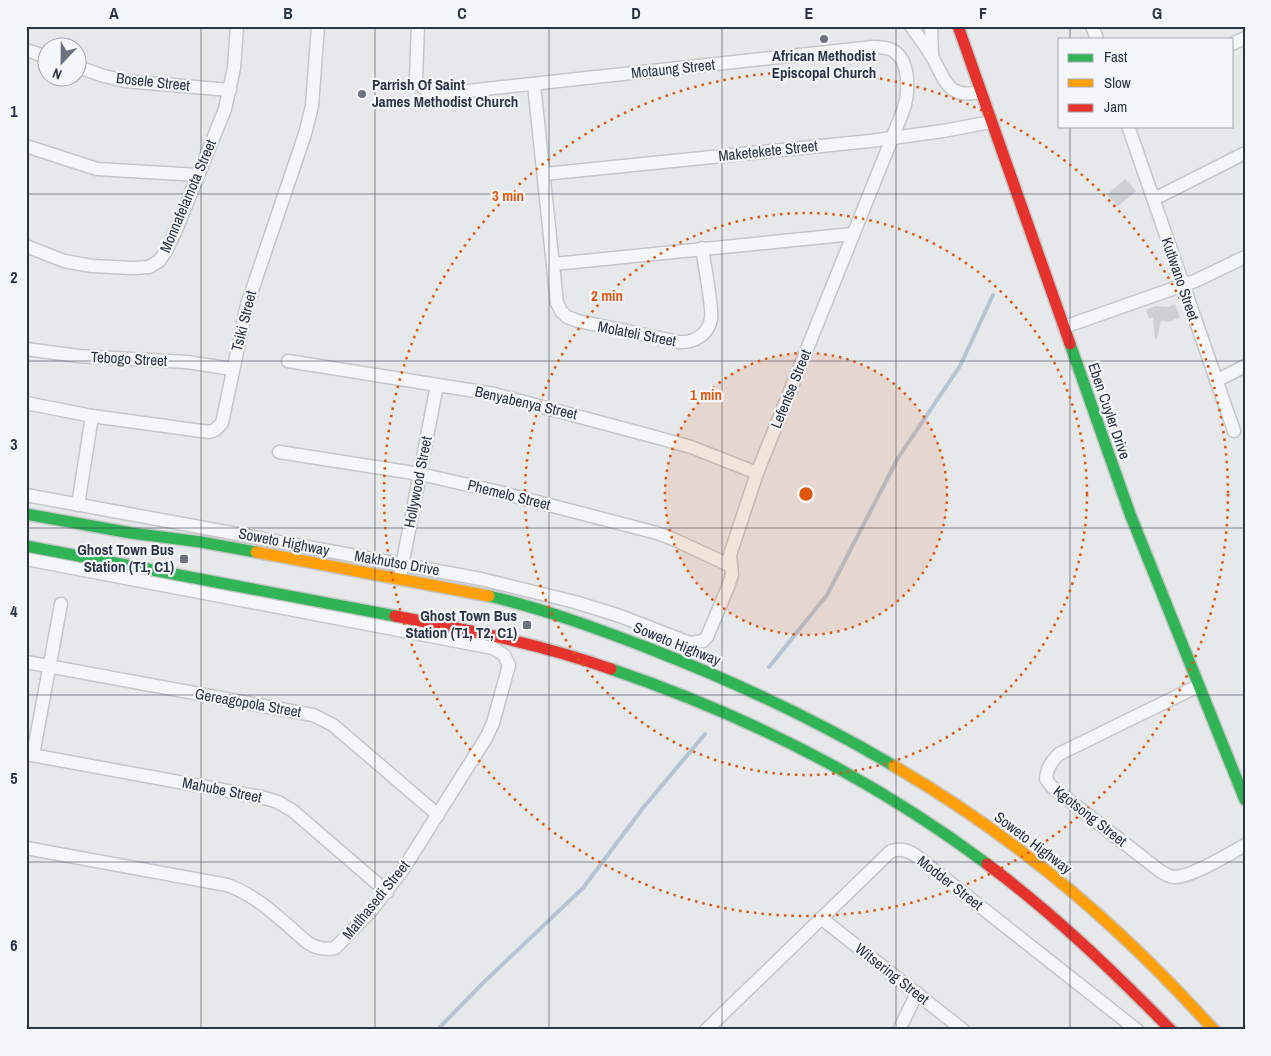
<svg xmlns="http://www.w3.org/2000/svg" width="1271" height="1056" font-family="'Archivo Narrow',sans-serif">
<rect width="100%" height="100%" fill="#e6e8ea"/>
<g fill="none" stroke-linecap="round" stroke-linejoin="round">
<g stroke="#b4c4d5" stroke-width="4">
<path d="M769 667 827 595 898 458 960 366 993 295"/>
<path d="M437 1030 484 982 583 888 643 808 705 734"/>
</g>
</g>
<g fill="#ced0d3">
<path d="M1125 179 1136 191 1118 206 1107 195Z"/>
<path d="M1175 304 1180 317 1169 322 1161 321 1157 339H1155L1153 318H1149L1146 310 1155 306 1168 307Z"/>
</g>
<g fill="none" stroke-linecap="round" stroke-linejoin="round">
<g stroke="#c4c6c8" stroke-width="15">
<g id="street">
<path d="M911 26C918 36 925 45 931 55 945 78 946 100 981 92"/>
<path d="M931 26 932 55"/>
<path d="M1092 26 1097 39"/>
<path d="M1232 44 1245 38"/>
<path d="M26 50 48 57"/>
<path d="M78 67 104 76 125 81 230 90"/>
<path d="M534 84 557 303 561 311 567 317 578 321 679 342C694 343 708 335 711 319 713 306 704 264 702 248"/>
<path d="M1128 126 1234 431"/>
<path d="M26 146 97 169 198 175"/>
<path d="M544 174 870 141 943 131 991 122"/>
<path d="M1154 199 1245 153"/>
<path d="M26 246 64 261 92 266 133 268 149 267 159 261 166 251 176 230 225 109 234 68 237 26"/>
<path d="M554 264 853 234"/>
<path d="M1064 327 1195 281 1245 257"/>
<path d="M26 349 78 356 187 362 232 369"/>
<path d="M288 361 494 394 659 438 691 447 757 473"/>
<path d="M1216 381 1245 366"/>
<path d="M26 403 92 416 209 432 215 430 222 423 247 305 305 134 312 106 318 26"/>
<path d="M279 452 420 474 499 492 657 533 673 539 731 566"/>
<path d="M26 495 481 579 575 602 620 616 690 643 703 641 707 637 728 587 732 574 730 555 757 473 903 111C909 94 911 60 892 50 886 47 879 47 873 47L439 94C428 92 421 89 416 78L418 26"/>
<path d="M78 505 92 416"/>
<path d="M26 559 493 648 504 655 509 665 493 723 486 738 402 871 370 912 335 948C324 950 317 948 308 943 283 922 259 896 227 885L26 848"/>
<path d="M401 571 437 385"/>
<path d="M26 662 313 715 333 725 438 815"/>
<path d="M1198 686 1059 754C1051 762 1047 768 1046 779L1052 787 1160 871C1165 874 1169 877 1175 877 1192 877 1229 854 1245 845"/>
<path d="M26 754 261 797 278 802 293 811 387 892"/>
<path d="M33 755 61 604"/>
<path d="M821 918 963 1030"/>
<path d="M706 1030 891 851C901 849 906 849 915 855L1137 1030"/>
<path d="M899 1030 917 993"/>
</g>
</g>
<g stroke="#c4c6c8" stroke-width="14">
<g id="fast">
<path d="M1070 344 1130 514 1245 800"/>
<path d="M26 514 131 533 201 542 256 552"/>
<path d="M26 546 395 616"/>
<path d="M489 596C544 609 596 628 648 648 733 681 815 719 894 766"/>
<path d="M611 669C746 715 872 778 987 864"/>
</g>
</g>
<g stroke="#c4c6c8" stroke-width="14">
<g id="slow">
<path d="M256 552 489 596"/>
<path d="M894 766C976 814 1054 872 1124 938 1155 967 1185 998 1214 1030"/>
</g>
</g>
<g stroke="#c4c6c8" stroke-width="14">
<g id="jam">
<path d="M958 26 1070 344"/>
<path d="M395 616C468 630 541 644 611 669"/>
<path d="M987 864C1054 914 1112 970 1171 1030"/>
</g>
</g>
<use href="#street" stroke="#f5f6f7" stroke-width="12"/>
<use href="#fast" stroke="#30b455" stroke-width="11"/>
<use href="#slow" stroke="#ff9f0a" stroke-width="11"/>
<use href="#jam" stroke="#e5322d" stroke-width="11"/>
</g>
<path fill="none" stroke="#2b3445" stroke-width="1" stroke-opacity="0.55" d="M201 26V1030M375 26V1030M549 26V1030M722 26V1030M896 26V1030M1070 26V39M1070 126V1030M26 194H1245M26 361H1245M26 528H1245M26 695H1245M26 862H1245"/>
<circle cx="806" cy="494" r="141" fill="#df570f" fill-opacity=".12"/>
<g fill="none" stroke="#df570f" stroke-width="2.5" stroke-dasharray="2.5 5">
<circle cx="806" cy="494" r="141"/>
<circle cx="806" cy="494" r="281"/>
<circle cx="806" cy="494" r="422"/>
</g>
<g fill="#6c737f" stroke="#f4f6f9" stroke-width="2">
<circle cx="824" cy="39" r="5"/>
<circle cx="362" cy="94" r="5"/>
<rect x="179" y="554" width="10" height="10" rx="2.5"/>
<rect x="522" y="620" width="10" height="10" rx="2.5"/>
</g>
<g text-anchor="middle" stroke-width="4.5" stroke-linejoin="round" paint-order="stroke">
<g font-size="15" font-weight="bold" fill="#2b3445" stroke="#f4f6f9" text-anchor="end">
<text x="824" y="61" text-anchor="middle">African Methodist<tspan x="824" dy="17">Episcopal Church</tspan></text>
<text x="372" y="90" text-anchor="start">Parrish Of Saint<tspan x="372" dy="17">James Methodist Church</tspan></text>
<text x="174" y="555">Ghost Town Bus<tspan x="174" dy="17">Station (T1, C1)</tspan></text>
<text x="517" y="621">Ghost Town Bus<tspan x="517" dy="17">Station (T1, T2, C1)</tspan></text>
</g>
<g font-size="15" fill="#2b3445" stroke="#f4f6f9">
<text transform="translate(673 69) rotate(-6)" y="5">Motaung Street</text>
<text transform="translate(153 82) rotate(6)" y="5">Bosele Street</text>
<text transform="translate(768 151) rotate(-6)" y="5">Maketekete Street</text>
<text transform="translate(188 196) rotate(-67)" y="5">Monnafelamota Street</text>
<text transform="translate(1180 279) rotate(71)" y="5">Kutlwano Street</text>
<text transform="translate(244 321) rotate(-76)" y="5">Tsiki Street</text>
<text transform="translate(637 334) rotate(11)" y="5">Molateli Street</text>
<text transform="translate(129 359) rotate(3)" y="5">Tebogo Street</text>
<text transform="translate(791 389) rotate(-68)" y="5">Lefentse Street</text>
<text transform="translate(526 403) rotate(13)" y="5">Benyabenya Street</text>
<text transform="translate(1109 411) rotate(71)" y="5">Eben Cuyler Drive</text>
<text transform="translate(418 482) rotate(-79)" y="5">Hollywood Street</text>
<text transform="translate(509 495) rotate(14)" y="5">Phemelo Street</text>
<text transform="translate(284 542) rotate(11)" y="5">Soweto Highway</text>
<text transform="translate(397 563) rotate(10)" y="5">Makhutso Drive</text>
<text transform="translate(677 644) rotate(22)" y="5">Soweto Highway</text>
<text transform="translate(248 703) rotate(10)" y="5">Gereagopola Street</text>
<text transform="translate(222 790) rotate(11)" y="5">Mahube Street</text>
<text transform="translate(1090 816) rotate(38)" y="5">Kgotsong Street</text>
<text transform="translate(1033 843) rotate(37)" y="5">Soweto Highway</text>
<text transform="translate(950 883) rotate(38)" y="5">Modder Street</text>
<text transform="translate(376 900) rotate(-51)" y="5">Matlhasedi Street</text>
<text transform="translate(892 974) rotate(38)" y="5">Witsering Street</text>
</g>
</g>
<circle cx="806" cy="494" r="8" fill="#df570f" stroke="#f4f6f9" stroke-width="2.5"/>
<g font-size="15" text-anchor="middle" font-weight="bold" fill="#df570f" stroke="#f4f6f9" stroke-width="4.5" stroke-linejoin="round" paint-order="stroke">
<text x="508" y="201">3 min</text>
<text x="607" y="301">2 min</text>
<text x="706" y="400">1 min</text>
</g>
<rect width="1271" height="1056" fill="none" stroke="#f4f6f9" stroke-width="55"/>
<rect x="1058" y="38" width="175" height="90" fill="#f4f6f9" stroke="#a4a8b1"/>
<rect x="1068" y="54" width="25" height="8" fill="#30b455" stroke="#a4a8b1"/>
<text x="1104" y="62" font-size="15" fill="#2b3445">Fast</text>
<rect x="1068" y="79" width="25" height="8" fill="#ff9f0a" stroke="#a4a8b1"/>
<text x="1104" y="88" font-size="15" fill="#2b3445">Slow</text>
<rect x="1068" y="104" width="25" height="8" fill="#e5322d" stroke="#a4a8b1"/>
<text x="1104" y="112" font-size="15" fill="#2b3445">Jam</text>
<g transform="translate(62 62) rotate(202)"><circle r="24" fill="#f4f6f9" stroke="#a4a8b1"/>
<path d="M0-4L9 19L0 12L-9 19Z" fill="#6c737f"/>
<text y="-8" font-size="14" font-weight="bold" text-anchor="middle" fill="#2b3445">N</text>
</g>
<rect x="28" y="28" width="1216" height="1000" fill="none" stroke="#2b3445" stroke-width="2"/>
<g font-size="16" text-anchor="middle" font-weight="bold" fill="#2b3445">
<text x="114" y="19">A</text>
<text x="288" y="19">B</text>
<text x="462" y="19">C</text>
<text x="636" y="19">D</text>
<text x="809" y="19">E</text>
<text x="983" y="19">F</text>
<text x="1157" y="19">G</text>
<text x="14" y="117">1</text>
<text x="14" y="283">2</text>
<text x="14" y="450">3</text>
<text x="14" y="617">4</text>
<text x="14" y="784">5</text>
<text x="14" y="951">6</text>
</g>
</svg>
